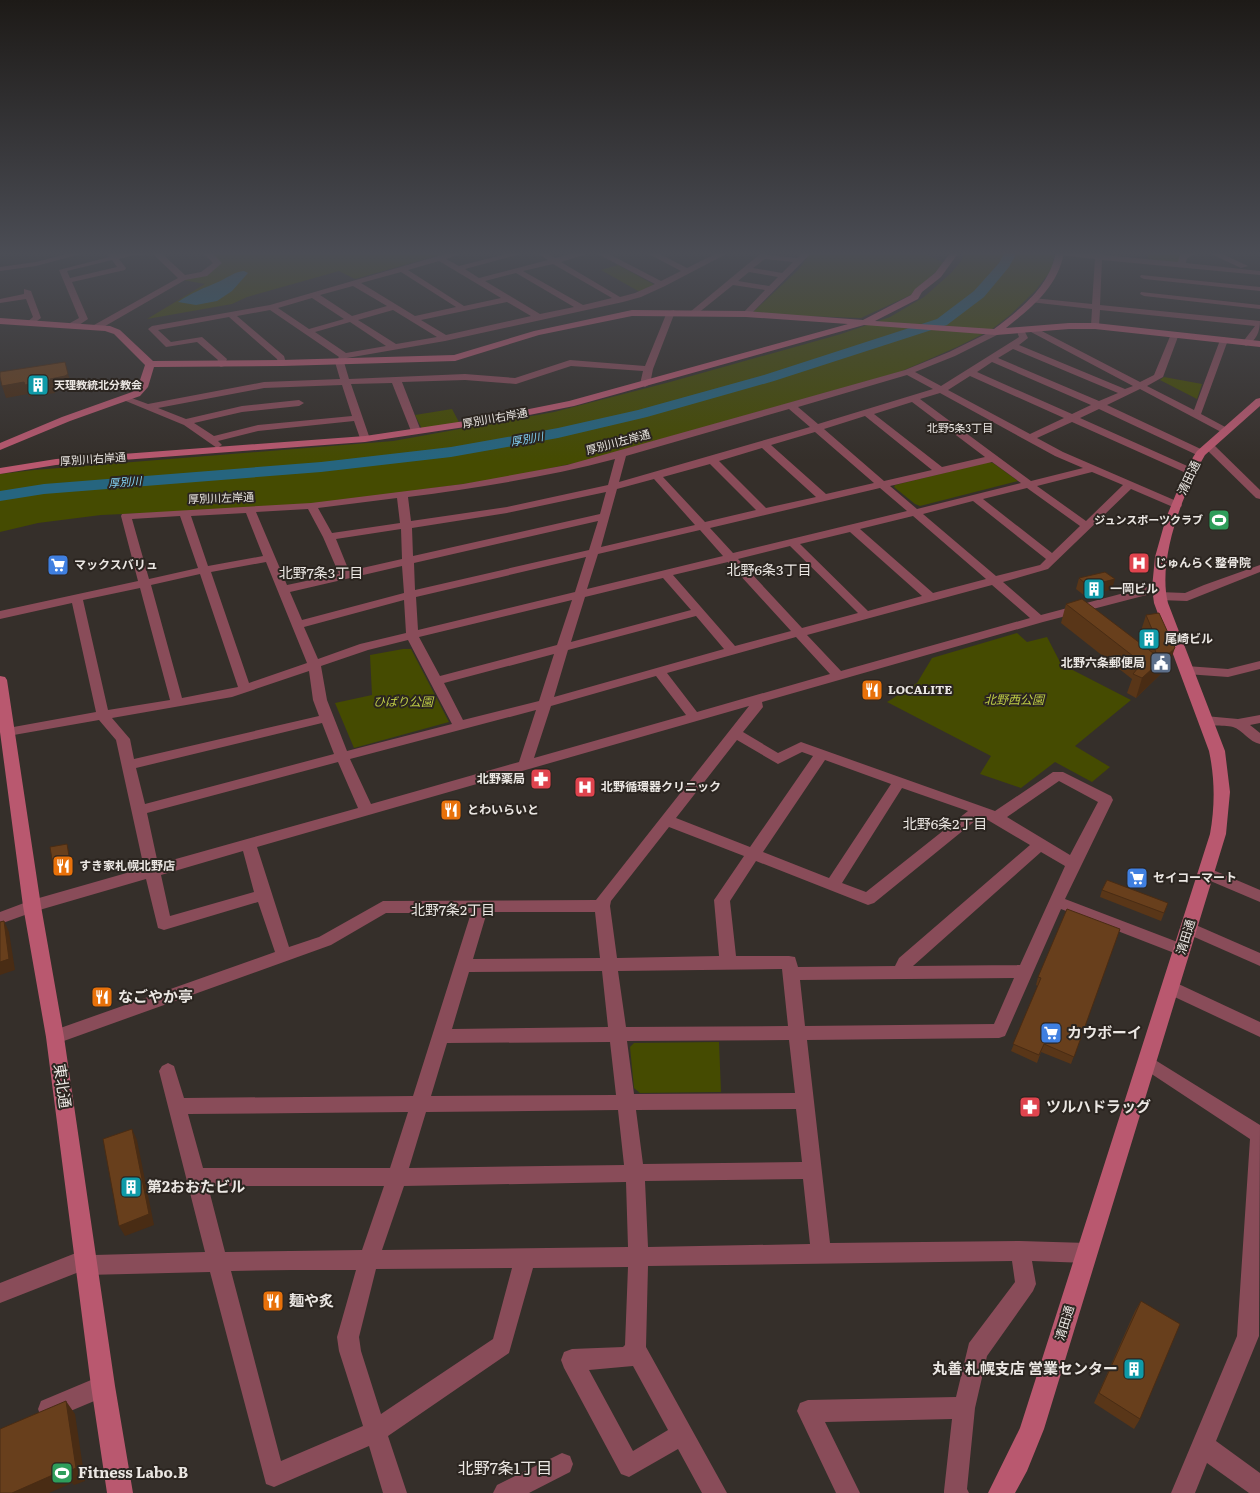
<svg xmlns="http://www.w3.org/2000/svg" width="1260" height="1493" font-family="Literata,'Noto Sans JP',serif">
<rect width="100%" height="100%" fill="#352f2a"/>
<g fill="#454b01">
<path d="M209 252H450L355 279 339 271 247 297 232 304 147 319 205 284 183 280 206 274 221 263Z"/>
<path d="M811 252H921L944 263 915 293 861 318 751 314 799 269Z"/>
<path d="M965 252 1054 253 1052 269 1035 291 1010 315 991 330 957 347 900 372 580 462 493 480 317 504 240 509 101 515 38 523 0 532V474L34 470 393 441 554 412 670 382 841 334 890 317 924 297 951 273 962 260Z"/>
<path d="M1148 252H1190L1179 256V262L1177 263 1148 259Z"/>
<path d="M618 265 653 284 654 285 640 292 601 270Z"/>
<path d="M1164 377 1202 384 1197 399 1160 380Z"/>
<path d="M452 409 460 424 422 429 415 415Z"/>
<path d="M989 462 993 463 1018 481 920 506 915 504 894 487 895 485Z"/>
<path d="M1017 633 1027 642 1047 637 1061 664 1131 700 1075 746 1110 767 1092 782 1055 762 1021 788 980 774 991 756 887 702 917 683 932 658Z"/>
<path d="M403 649H411L449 722 354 748 335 703 372 695 370 655Z"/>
<path d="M719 1042 721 1092 640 1093 634 1088 630 1047 634 1043Z"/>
</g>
<path fill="#26657f" d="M244 271 248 273 232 291 217 301 196 305 178 302C191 293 204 288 218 282 227 278 234 272 244 271Z"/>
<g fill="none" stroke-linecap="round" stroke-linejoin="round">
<path fill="#26657f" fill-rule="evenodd" d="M1005 252H1017L1009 267 984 297 947 325 774 381 647 417 558 438 451 457 321 472 44 494 0 501V491L44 484 321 462 451 447 558 428 638 410 764 375 937 319 974 291 999 263Z"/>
<g fill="#894c59" fill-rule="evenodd">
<path d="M74 252H88L36 266 0 271V267L36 262Z"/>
<path d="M106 252H114L116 255 127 252H160L185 275 201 272 213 263 202 252H211L222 263 207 276 185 280 100 329H94V325L178 278 153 254 134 255 119 259 126 268 125 270 72 282 88 319 76 327H70V323L79 318 59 270 109 257ZM112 260 117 267 70 278 67 271Z"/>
<path d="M452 252H465L446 259 459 266 514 252H528L465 269 479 278 548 260 535 252H545L555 258 579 252H593L561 262 620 297 635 293 655 284 594 252H605L661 281 681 271 645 252H656L687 268 719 252H730L665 286 641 297 623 302 445 341 347 358 344 362 349 379 465 374 515 378 570 360 645 366 667 312 674 310 675 312 653 369 650 384 645 387 640 384 643 371 571 366 516 384 465 380 402 382 421 431 416 434 411 431 392 383 351 384 370 439 369 441H361L354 421 258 431 218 441 222 445 217 448 184 425 121 399 126 396 148 404 264 382 340 379 335 362 339 357 270 310 237 316 284 356 286 363 285 365H279L277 359 229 317 158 330 171 342 202 337 227 359 224 366 221 367 216 364 218 360 197 342 166 347 148 329 152 326 270 305ZM439 261 501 298 464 306 408 270ZM553 264 612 298 583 305 523 271ZM401 272 456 307 415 316 361 283ZM516 273 574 307 540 314 485 281ZM353 286 387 306 352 316 320 295ZM312 298 344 319 309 329 278 308ZM507 302 531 316 446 335 421 320ZM393 310 437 337 396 344 358 320ZM350 322 386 346 346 353 315 332ZM342 385 352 416 258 425 214 436 194 423 242 412 299 406 304 403 299 400 242 406 186 419 158 408 264 388Z"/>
<path d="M803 252H812L749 316 742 314 765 290 733 285 697 314 690 312 760 254 797 258ZM765 259 793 262 782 273 753 268ZM749 272 778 277 769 286 738 281Z"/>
<path d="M1076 252 1095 254V252H1103V255L1178 262 1180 255 1188 252H1200L1187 258 1186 263 1260 271V275L1102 260 1100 305 1260 321C1260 332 1256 341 1246 346L1242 343 1255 326 1100 310 1099 326 1095 329 1091 326 1092 309 1030 302V298H1033L1092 304 1095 259 1060 255 1056 253Z"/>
<path d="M1207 252H1218L1248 266 1241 268Z"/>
<path d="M1141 275 1260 287V291L1144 279 1140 277Z"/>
<path d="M24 289 31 291 41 318 30 326 26 323 33 317 26 299 0 303V299L24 294Z"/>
<path d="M1141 292 1260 305V309L1144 296 1140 294Z"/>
<path d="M1034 327 1140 382 1154 375 1171 334 1178 332 1179 334 1163 377 1147 386 1194 410 1220 340 1224 337 1228 340 1201 414 1229 429V433H1223L1140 389 1107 405 1205 451V455H1197L1099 409 1080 418 1194 469 1195 471 1194 473H1186L1072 422 1037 438 1063 452 1181 503 1182 505 1181 507H1173L1131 489 1048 569 1003 582 1041 615 1158 584 1162 585 1164 588 1162 591 1043 622 762 702 763 707 743 732 778 753 801 742 995 811 1053 772H1063L1111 796 1113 800 1065 899 1188 946 1190 950 1188 954 1182 956 1061 909 1005 1036 999 1038 807 1040 830 1243 1020 1241 1087 1243 1094 1246 1097 1253 1094 1260 1087 1263 1032 1261 1036 1284 1033 1291 987 1356 975 1408 967 1489 969 1493H944V1491L952 1419 825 1422 860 1493H836L797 1411 800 1403 808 1400 956 1397 969 1343 1015 1282 1012 1261 648 1266 646 1347 727 1493H702L678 1449 629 1477 621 1474 564 1368 561 1360 564 1352 572 1349 623 1347 625 1345 628 1267 533 1268 509 1353 388 1436 407 1493H383L369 1446 274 1487 266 1484 210 1272 86 1275 79 1272 0 1303V1283L86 1249 93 1252 94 1255 205 1252 159 1071 162 1066 168 1063 174 1066 184 1098 413 1096 471 913H386L331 945 61 1042 55 1044 49 1042 46 1037 49 1032 275 952 258 902 164 930 158 928 146 879 36 911 0 924V912L32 900 144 868 116 740 99 720 8 736 3 735 1 732 3 729 8 728 96 712 72 603 0 619V611L138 581 121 516 122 514 311 503 463 484 567 465 905 370 949 352 996 329 1000 332 999 334 955 356 915 372 941 386 1019 337 1017 332 1021 329 1024 330 1028 338 1019 345 1125 389 1133 386 1031 332 1030 330ZM1013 349 1118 393 1099 401 998 358ZM992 362 1091 405 1072 414 977 372ZM907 375 933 389 818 424 798 407ZM970 376 1064 418 1030 434 948 390ZM940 393 1055 456 1083 468 1031 481 920 399ZM912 402 985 457 942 467 874 414ZM789 409 810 427 619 482 626 456ZM865 416 932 470 884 481 824 429ZM815 432 874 483 826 494 771 445ZM762 448 816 497 766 508 719 461ZM615 459 608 485 507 507 411 521 408 497C477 488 547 477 615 459ZM992 462 1021 483 917 509 890 486ZM710 464 756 510 705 522 663 477ZM1092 472 1123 485 1086 521 1037 486ZM654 479 695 525 601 547 617 489ZM880 488 907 511 733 553 710 528ZM1027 488 1080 526 1052 553 983 499ZM606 492 600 514 413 556 412 528 507 513ZM397 498 400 523 332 533 318 508ZM973 501 1046 559 1040 565 996 576 923 514ZM308 509 323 537 339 574 287 585 256 512ZM246 513 263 556 208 566 191 516ZM180 516 198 568 149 579 132 519ZM913 516 986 579 933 593 860 529ZM598 521 589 550 415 590 414 563ZM401 529 402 559 349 571 336 539ZM700 530 723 556 587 589 598 554ZM850 532 922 596 868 611 800 544ZM790 546 858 613 802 628 738 559ZM586 557 575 592 418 630 416 597ZM266 562 307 663 249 683 211 572ZM728 562 791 631 735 646 673 575ZM402 566 404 593 302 620 290 592ZM200 574 238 687 182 698 151 585ZM663 578 691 610 571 642 585 597ZM992 585 1030 618 841 671 807 635ZM140 588 170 700 108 710 83 600ZM404 600 406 633 360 644 318 659 304 627ZM572 600 557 645 440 676 419 637ZM696 616 724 649 554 697 568 650ZM796 637 830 674 697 712 667 673ZM408 640 452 724 347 751 327 700 321 666 368 650ZM554 654 539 701 463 720 444 683ZM309 671 313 700 319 716 134 759 130 739 112 718 232 697ZM656 676 686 715 534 758 551 706ZM749 706 596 900 383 901 319 937 289 947 257 847ZM536 710 519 762 371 804 350 759ZM322 723 334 754 145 804 136 768ZM737 740 778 764 802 752 813 756 750 847 676 818ZM825 760 891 784 829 878 763 852ZM338 762 358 808 158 864 147 813ZM1059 781 1098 802 1070 855 1007 817ZM902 788 968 811 866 892 842 883ZM981 816 1030 845 899 958 895 966 798 967 795 957 789 956H736L730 901 756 861 868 905 874 903ZM669 827 744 856 714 900 719 956 617 958 610 906 611 901ZM243 851 254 892 170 916 161 875ZM1041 852 1065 866 1020 965 913 966ZM487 912H595L600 958 473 959ZM782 969 788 1026 626 1027 618 971ZM602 971 608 1027 452 1029 469 972ZM1014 978 994 1024 805 1026 800 980ZM789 1040 795 1093 634 1094 627 1041ZM610 1042 616 1095 431 1096 447 1043ZM796 1109 802 1162 643 1164 636 1110ZM618 1110 624 1165 409 1168 426 1112ZM408 1112 390 1168H203L188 1114ZM803 1179 810 1244 648 1247 645 1181ZM626 1182 628 1247 382 1250 404 1186ZM208 1186H384L362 1250 225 1252ZM512 1268 493 1339 381 1414 361 1351 359 1337 376 1269ZM292 1270H356L337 1337 339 1351 363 1426 281 1461 231 1271ZM633 1366 668 1430 633 1451 589 1370Z"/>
<path d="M1210 444 1214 445 1260 490V499L1256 498 1206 449V445Z"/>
<path d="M1260 565V572L1187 601 1159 600 1153 596 1159 592 1185 593 1204 585Z"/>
<path d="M1260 661V669L1228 677 1186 674 1180 670 1186 666 1228 669Z"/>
<path d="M1260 715V723L1250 725 1260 733V744C1249 742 1243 730 1233 727 1223 724 1205 729 1198 720L1205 716 1238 719Z"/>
<path d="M1206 867 1260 890V902L1201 877 1198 873 1201 869Z"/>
<path d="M1189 922 1260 953V966L1183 932 1181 928 1183 924Z"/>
<path d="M1170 980 1260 1022V1037L1164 992 1162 987 1164 982Z"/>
<path d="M1147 1055 1260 1125 1259 1336 1216 1441 1260 1473V1493H1249L1207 1463 1195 1493H1171L1237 1336 1250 1139 1141 1067 1138 1062 1141 1057Z"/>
<path d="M103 1375 111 1378 114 1386 111 1394 49 1420 41 1417 38 1409 41 1401Z"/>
<path d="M562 1453 570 1456 573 1464 570 1472 529 1493H493L497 1485Z"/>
</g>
<g fill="#b9586f" fill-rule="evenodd">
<path d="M951 252H959L941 277 922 292 918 299 875 321 994 329C1021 308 1049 288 1056 252H1064C1058 287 1032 307 1006 328L1069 323H1095L1260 341V347L1095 329H1069L996 335 864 325 574 406 485 424 365 442 56 465 0 474V468L56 459 365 436 485 418 569 401 848 324 746 317 632 316 539 335 455 361 282 366 154 367 148 387 140 396 70 421 0 450V443L62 417 132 392 138 386 145 365 114 334 105 331 0 324V318L110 326 120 330 153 361 282 360 454 355 534 331 632 310 746 311 863 320 911 295 915 289 935 273Z"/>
<path d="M1260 398V406L1205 455C1183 492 1157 560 1168 603L1225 751 1230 792 1226 834 1044 1429 1027 1471 1015 1493H988L1020 1428 1210 834C1215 806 1215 779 1209 751L1154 603 1152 588 1155 557 1166 518 1188 465 1197 451 1256 399Z"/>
<path d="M0 676 5 677 7 680 41 906 64 1037 115 1386 133 1493H107L91 1386 46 1037 23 906 0 732Z"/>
</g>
</g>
<g fill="#593618">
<path d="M1079 578 1112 589 1085 596 1076 589Z"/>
<path d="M1066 604 1146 648 1140 634 1146 615 1168 667 1136 698 1127 693 1132 679 1061 623Z"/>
<path d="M1102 890 1168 903 1161 921 1100 897Z"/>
<path d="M1120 929 1071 1064 1041 1052 1037 1063 1011 1051 1038 986 1036 985 1038 977Z"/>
<path d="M1141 1301 1140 1419 1134 1429 1094 1403 1135 1311Z"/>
</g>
<g fill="#492c14">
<path d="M68 374 72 386 69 388 54 391 50 379Z"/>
<path d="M51 380 55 393 29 397 28 394 6 398 2 386 24 382Z"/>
<path d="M1115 579 1112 589 1085 596 1088 586Z"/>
<path d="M1175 648 1168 667 1136 698 1142 678Z"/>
<path d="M67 844 68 848 72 871 55 876 54 873Z"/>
<path d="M4 921 9 932 15 970 0 975V962Z"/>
<path d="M132 1129 137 1140 154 1225 125 1236 119 1226Z"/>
<path d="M66 1401 75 1414 85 1481 74 1485 72 1483 49 1493H12Z"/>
</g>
<g fill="#683f1c" stroke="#492c14">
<path d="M65 362 68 374 65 376 50 379 51 380 25 385 24 382 2 386 0 377V372Z"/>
<path d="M1105 572 1115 579 1088 586 1079 578Z"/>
<path d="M1082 599 1157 656 1150 634H1154L1146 615 1159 613 1169 635H1171L1175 648 1142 678 1133 674 1142 663 1066 604Z"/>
<path d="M67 844 71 868 54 873 50 847Z"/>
<path d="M1107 880 1168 903 1164 913 1102 890Z"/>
<path d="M1067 909 1120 929 1074 1057 1044 1044 1039 1055 1013 1044 1041 978 1038 977Z"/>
<path d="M4 921 9 959 0 962V922Z"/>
<path d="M132 1129 149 1214 119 1226 103 1139Z"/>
<path d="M1141 1301 1180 1324 1140 1419 1099 1393Z"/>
<path d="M66 1401 76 1468 65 1473 64 1470 12 1493H0V1429Z"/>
</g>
<linearGradient id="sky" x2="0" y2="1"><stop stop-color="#1d1a17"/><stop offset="0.55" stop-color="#4b4d55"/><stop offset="1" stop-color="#4b4d55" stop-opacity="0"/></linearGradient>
<rect width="1260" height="461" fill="url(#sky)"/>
<defs>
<g id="building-square" transform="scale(1.125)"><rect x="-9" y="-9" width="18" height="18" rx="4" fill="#0f9aa8" stroke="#2b2520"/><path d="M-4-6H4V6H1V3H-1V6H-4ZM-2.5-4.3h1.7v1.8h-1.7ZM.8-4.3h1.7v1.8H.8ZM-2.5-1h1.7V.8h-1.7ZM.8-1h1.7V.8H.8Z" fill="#fff"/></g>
<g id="stadium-square" transform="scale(1.125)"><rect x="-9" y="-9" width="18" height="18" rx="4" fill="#2e9e5b" stroke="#2b2520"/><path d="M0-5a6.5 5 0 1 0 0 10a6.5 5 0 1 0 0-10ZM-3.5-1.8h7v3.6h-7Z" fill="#fff"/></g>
<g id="hospital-square" transform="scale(1.125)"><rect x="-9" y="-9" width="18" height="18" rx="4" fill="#e0444e" stroke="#2b2520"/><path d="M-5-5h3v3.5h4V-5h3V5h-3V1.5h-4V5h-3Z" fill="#fff"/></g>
<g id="supermarket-square" transform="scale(1.125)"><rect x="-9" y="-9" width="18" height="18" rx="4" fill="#3f7fe0" stroke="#2b2520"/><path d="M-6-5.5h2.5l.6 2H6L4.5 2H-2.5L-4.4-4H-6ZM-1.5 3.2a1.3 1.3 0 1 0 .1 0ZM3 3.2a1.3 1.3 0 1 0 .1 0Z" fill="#fff"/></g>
<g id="civic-square" transform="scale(1.125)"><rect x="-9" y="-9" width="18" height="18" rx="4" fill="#5c6f8a" stroke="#2b2520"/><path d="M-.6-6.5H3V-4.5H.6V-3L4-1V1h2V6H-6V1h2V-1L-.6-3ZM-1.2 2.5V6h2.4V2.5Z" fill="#fff"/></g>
<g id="restaurant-square" transform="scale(1.125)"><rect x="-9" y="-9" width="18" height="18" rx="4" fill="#e8710a" stroke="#2b2520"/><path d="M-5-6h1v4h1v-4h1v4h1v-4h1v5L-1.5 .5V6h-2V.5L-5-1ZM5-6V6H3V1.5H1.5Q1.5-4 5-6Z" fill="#fff"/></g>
<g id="pharmacy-square" transform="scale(1.125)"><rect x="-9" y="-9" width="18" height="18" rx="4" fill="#e0444e" stroke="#2b2520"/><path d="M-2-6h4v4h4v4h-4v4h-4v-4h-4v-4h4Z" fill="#fff"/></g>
</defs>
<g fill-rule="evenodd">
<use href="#building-square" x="38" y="385"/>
<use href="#stadium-square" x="1219" y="520"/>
<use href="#hospital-square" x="1139" y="563"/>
<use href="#supermarket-square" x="58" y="565"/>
<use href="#building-square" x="1094" y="589"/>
<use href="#building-square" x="1149" y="639"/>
<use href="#civic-square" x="1161" y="663"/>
<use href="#restaurant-square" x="872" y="690"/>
<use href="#pharmacy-square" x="541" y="779"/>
<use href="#hospital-square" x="585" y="787"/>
<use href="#restaurant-square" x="451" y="810"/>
<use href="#restaurant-square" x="63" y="866"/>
<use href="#supermarket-square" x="1137" y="878"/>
<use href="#restaurant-square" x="102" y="997"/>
<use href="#supermarket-square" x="1051" y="1033"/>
<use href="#pharmacy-square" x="1030" y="1107"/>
<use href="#building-square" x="131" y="1187"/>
<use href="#restaurant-square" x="273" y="1301"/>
<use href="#building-square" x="1134" y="1369"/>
<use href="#stadium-square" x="62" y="1473"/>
</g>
<g text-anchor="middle" stroke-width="4" stroke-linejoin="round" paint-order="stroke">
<g font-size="11" font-weight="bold" fill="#ebe7e3" stroke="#2b2520" text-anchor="start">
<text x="54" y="389">天理教統北分教会</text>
<text x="1203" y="524" text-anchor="end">ジュンスポーツクラブ</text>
</g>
<g font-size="11" fill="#ebe7e3" stroke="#2b2520">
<text transform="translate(495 418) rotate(-10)" y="4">厚別川右岸通</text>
<text transform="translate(618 442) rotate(-15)" y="4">厚別川左岸通</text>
<text transform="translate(93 459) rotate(-4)" y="4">厚別川右岸通</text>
<text transform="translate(221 498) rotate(-2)" y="4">厚別川左岸通</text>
</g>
<g font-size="11" fill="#ebe7e3" stroke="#2b2520">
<text x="960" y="432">北野5条3丁目</text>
</g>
<g font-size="11" font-style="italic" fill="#84d5f9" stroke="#2b2520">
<text transform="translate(527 439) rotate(-10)" y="4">厚別川</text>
<text transform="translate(125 482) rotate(-4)" y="4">厚別川</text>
</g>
<g font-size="12" fill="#ebe7e3" stroke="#2b2520">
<text transform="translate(1189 478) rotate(-65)" y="4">清田通</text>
<text transform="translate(1186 937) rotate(-73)" y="4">清田通</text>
<text transform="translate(1065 1323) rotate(-73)" y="4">清田通</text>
</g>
<g font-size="12" font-weight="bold" fill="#ebe7e3" stroke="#2b2520" text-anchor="start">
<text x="1155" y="567">じゅんらく整骨院</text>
<text x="74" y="569">マックスバリュ</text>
<text x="1110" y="593">一岡ビル</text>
<text x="1165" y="643">尾崎ビル</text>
<text x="1145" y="667" text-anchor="end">北野六条郵便局</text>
<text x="888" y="694">LOCALITE</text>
<text x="525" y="783" text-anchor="end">北野薬局</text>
<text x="601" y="791">北野循環器クリニック</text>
<text x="467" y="814">とわいらいと</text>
<text x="79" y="870">すき家札幌北野店</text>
<text x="1153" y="882">セイコーマート</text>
</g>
<g font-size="12" font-style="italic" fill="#bdcb45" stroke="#2b2520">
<text x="1014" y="704">北野西公園</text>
<text x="403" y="706">ひばり公園</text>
</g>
<g font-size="14" fill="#ebe7e3" stroke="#2b2520">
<text x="769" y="575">北野6条3丁目</text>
<text x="321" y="578">北野7条3丁目</text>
<text x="945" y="829">北野6条2丁目</text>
<text x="453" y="915">北野7条2丁目</text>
</g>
<g font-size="15" font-weight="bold" fill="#ebe7e3" stroke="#2b2520" text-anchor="start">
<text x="118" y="1002">なごやか亭</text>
<text x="1067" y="1038">カウボーイ</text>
<text x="1046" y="1112">ツルハドラッグ</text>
<text x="147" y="1192">第2おおたビル</text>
<text x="289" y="1306">麺や炙</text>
<text x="1118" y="1374" text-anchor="end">丸善 札幌支店 営業センター</text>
<text x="78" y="1478">Fitness Labo.B</text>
</g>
<g font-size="15" fill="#ebe7e3" stroke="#2b2520">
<text transform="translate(62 1086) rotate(82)" y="5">東北通</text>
</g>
<g font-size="16" fill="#ebe7e3" stroke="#2b2520">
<text x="505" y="1474">北野7条1丁目</text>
</g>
</g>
</svg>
